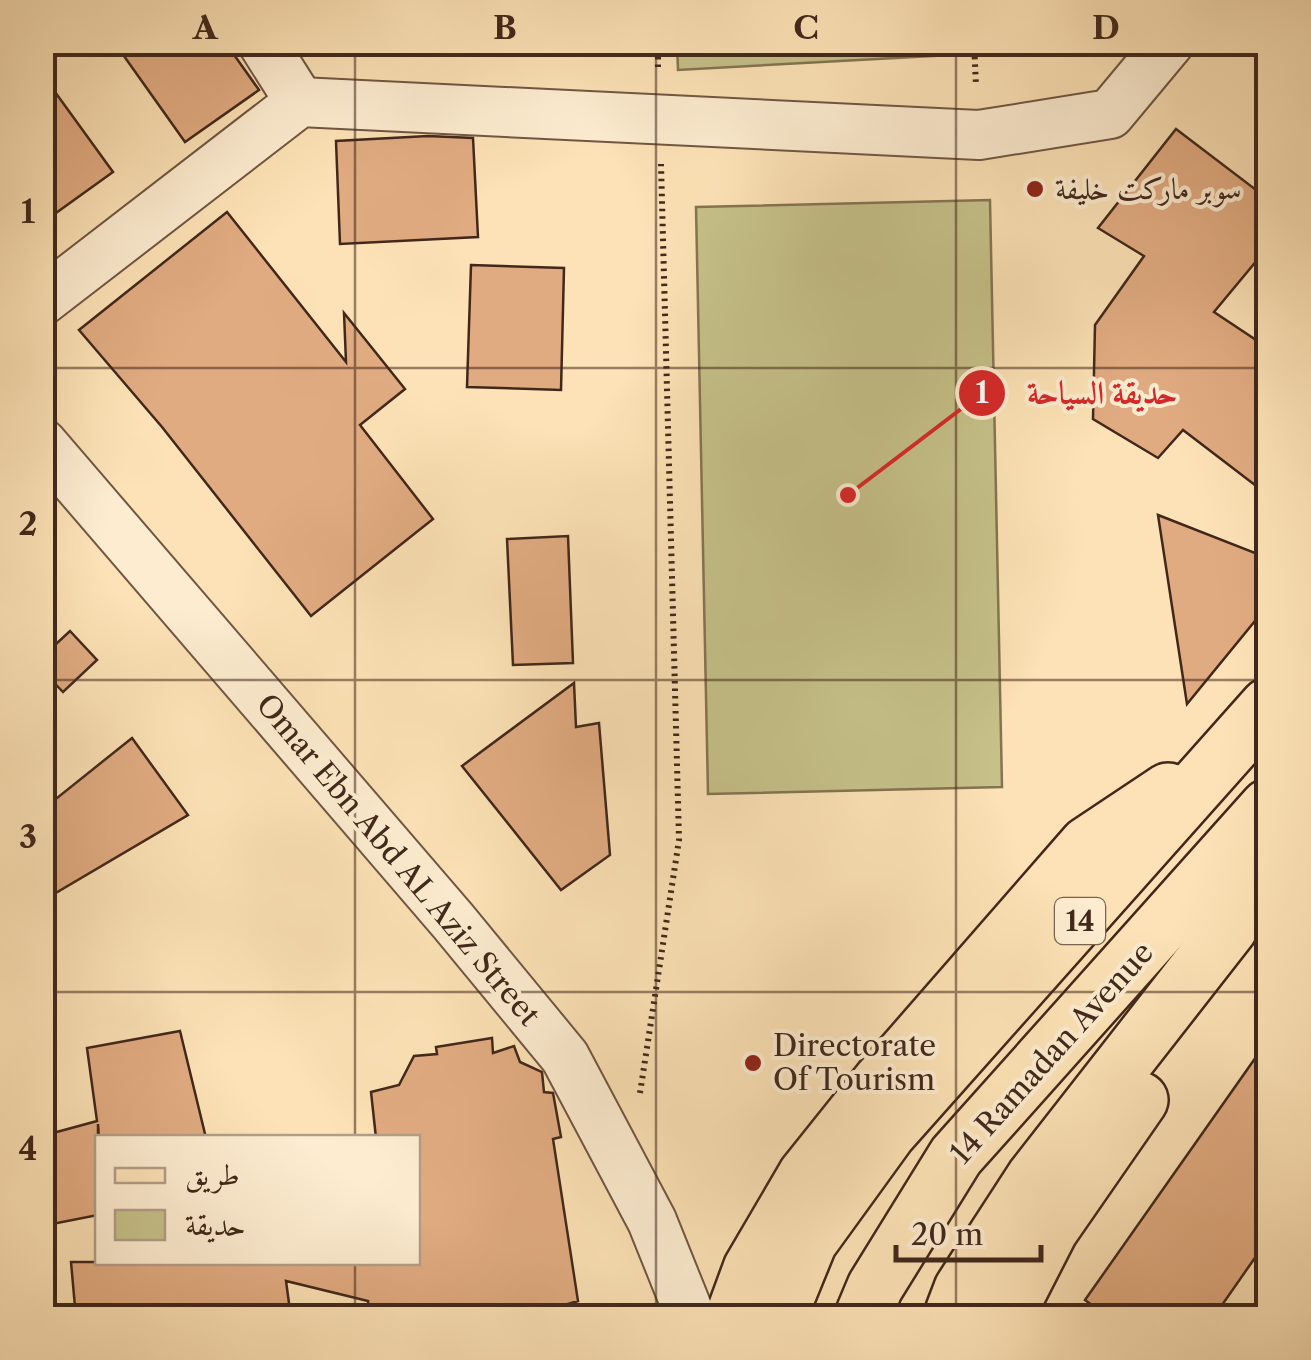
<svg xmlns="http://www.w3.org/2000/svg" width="1311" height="1360" font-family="'Libre Caslon Text',Amiri,serif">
<rect width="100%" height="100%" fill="#fce2b6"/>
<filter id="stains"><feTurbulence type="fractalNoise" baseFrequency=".002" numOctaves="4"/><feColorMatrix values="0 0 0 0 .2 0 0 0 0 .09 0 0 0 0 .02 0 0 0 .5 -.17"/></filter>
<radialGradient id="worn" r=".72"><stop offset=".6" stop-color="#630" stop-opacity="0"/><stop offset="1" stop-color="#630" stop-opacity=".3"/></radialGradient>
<g fill="#c6c189" stroke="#847452" stroke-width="2.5">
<path d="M950 43V55L678 70 677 43Z"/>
<path d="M990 200 1002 787 708 794 696 207Z"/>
</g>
<g fill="#e1ab81" stroke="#41281b" stroke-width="2.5">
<path d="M114 42H225L259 90 185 142Z"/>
<path d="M42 74 113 172 42 223Z"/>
<path d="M1176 129 1268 199V247L1214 312 1268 348V495L1183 430 1158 458 1093 419 1095 325 1144 256 1098 228Z"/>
<path d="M428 136 473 138 478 237 340 244 336 141Z"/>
<path d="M227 212 346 362 344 313 405 389 360 425 433 519 311 616 162 427 79 330Z"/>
<path d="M471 265 564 268 561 390 467 387Z"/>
<path d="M1158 515 1268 558V605L1187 704Z"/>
<path d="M568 536 573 663 513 665 507 539Z"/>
<path d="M70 631 97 660 63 692 42 670V657Z"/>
<path d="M574 683 576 727 599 723 610 855 561 890 462 766Z"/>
<path d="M132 738 188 815 42 901V810Z"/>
<path d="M180 1031 206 1138H99L98 1124V1215L42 1226V1136L97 1121 87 1048Z"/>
<path d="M492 1038 493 1053 514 1046 520 1062 542 1072 544 1092 553 1093 561 1137 553 1139 578 1301 558 1307 559 1318H369L368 1301 286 1281 291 1318H76L71 1262H418V1138H376L371 1092 399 1085 414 1056 437 1054 436 1047Z"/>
<path d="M1268 1040V1239L1213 1318H1110L1085 1300Z"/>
</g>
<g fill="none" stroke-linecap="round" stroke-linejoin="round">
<g stroke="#705642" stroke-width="52">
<g id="minor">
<path d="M262 42 300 102"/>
<path d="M42 301 300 102 979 135 1110 114 1170 42"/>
<path d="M42 443 453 921 565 1057 652 1221 691 1318"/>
</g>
</g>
<g stroke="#41281b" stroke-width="60">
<g id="major">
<path d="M733 1318 751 1269 806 1175 882 1080 1087 845 1168 791"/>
<path d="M778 1318 809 1242 888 1133 1268 706"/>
<path d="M862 1318 875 1287 956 1156 1268 807"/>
<path d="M951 1318 962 1289 1034 1178 1230 927 1257 830"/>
<path d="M1005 1318 1050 1230 1140 1100"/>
</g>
</g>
<g stroke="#41281b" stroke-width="6" stroke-dasharray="2.5 5" stroke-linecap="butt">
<path d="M658 42V71"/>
<path d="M974 42 976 86"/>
<path d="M640 1093 679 840 661 164"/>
</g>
<use href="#minor" stroke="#fdecd0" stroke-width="48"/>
<use href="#major" stroke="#fce2b6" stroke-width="55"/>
</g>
<path fill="none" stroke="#41281b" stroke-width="2.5" stroke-opacity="0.55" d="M355 42V1138M656 42V1318M956 42V1318M42 368H1268M42 680H1268M42 992H1268M355 1262V1318"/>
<g fill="#8f2418" stroke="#fdecd0" stroke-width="4">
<circle cx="1035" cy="189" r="10"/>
<circle cx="753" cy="1063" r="10"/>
</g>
<g text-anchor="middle" stroke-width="8" stroke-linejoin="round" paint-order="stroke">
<rect fill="#fdecd0" stroke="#796351" stroke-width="2.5" x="1055" y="898" width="50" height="46" rx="8"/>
<g font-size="28" font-weight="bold" fill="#41281b">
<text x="1080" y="931">14</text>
</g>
<g font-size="30" fill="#41281b" stroke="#fdecd0" text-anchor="start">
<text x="1055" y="199">سوبر ماركت خليفة</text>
<text x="773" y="1056">Directorate<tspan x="773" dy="34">Of Tourism</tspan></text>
</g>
<g font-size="30" fill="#41281b" stroke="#fdecd0">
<text transform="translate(398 860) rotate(50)" y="10">Omar Ebn Abd AL Aziz Street</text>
<text transform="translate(1052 1053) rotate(-48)" y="10">14 Ramadan Avenue</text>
</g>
</g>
<path fill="none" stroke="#d62828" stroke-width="4" d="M848 495L982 393"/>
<g fill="#d62828" stroke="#fdecd0" stroke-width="4">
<circle cx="848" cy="495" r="10"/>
<circle cx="982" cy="393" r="25"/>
</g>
<g font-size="30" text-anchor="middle" font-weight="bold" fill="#fff">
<text x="982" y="403">1</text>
</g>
<g font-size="32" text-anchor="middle" font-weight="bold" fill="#d62828" stroke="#fdecd0" stroke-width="8" stroke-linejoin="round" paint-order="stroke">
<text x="1102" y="404">حديقة السياحة</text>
</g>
<rect width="1311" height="1360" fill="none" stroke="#fce2b6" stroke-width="110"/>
<rect x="95" y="1135" width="325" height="130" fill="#fdecd0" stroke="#b29e88" stroke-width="2.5"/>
<rect x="115" y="1168" width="50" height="15" fill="#fce2b6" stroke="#b29e88" stroke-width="2.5"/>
<text x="185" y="1185" font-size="30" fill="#41281b">طريق</text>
<rect x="115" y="1210" width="50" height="30" fill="#c6c189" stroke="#b29e88" stroke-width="2.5"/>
<text x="185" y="1235" font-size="30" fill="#41281b">حديقة</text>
<path d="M896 1245v15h145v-15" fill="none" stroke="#41281b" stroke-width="5"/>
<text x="911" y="1245" font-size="30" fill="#41281b" stroke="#fdecd0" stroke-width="8" paint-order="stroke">20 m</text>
<rect x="55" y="55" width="1201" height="1250" fill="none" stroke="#41281b" stroke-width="4"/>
<g font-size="32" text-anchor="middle" font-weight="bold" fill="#41281b">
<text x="205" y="39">A</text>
<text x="505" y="39">B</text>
<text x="806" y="39">C</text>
<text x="1106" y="39">D</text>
<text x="28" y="223">1</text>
<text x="28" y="535">2</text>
<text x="28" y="848">3</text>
<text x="28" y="1160">4</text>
</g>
<rect width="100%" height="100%" filter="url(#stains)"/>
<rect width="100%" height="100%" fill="url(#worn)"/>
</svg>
